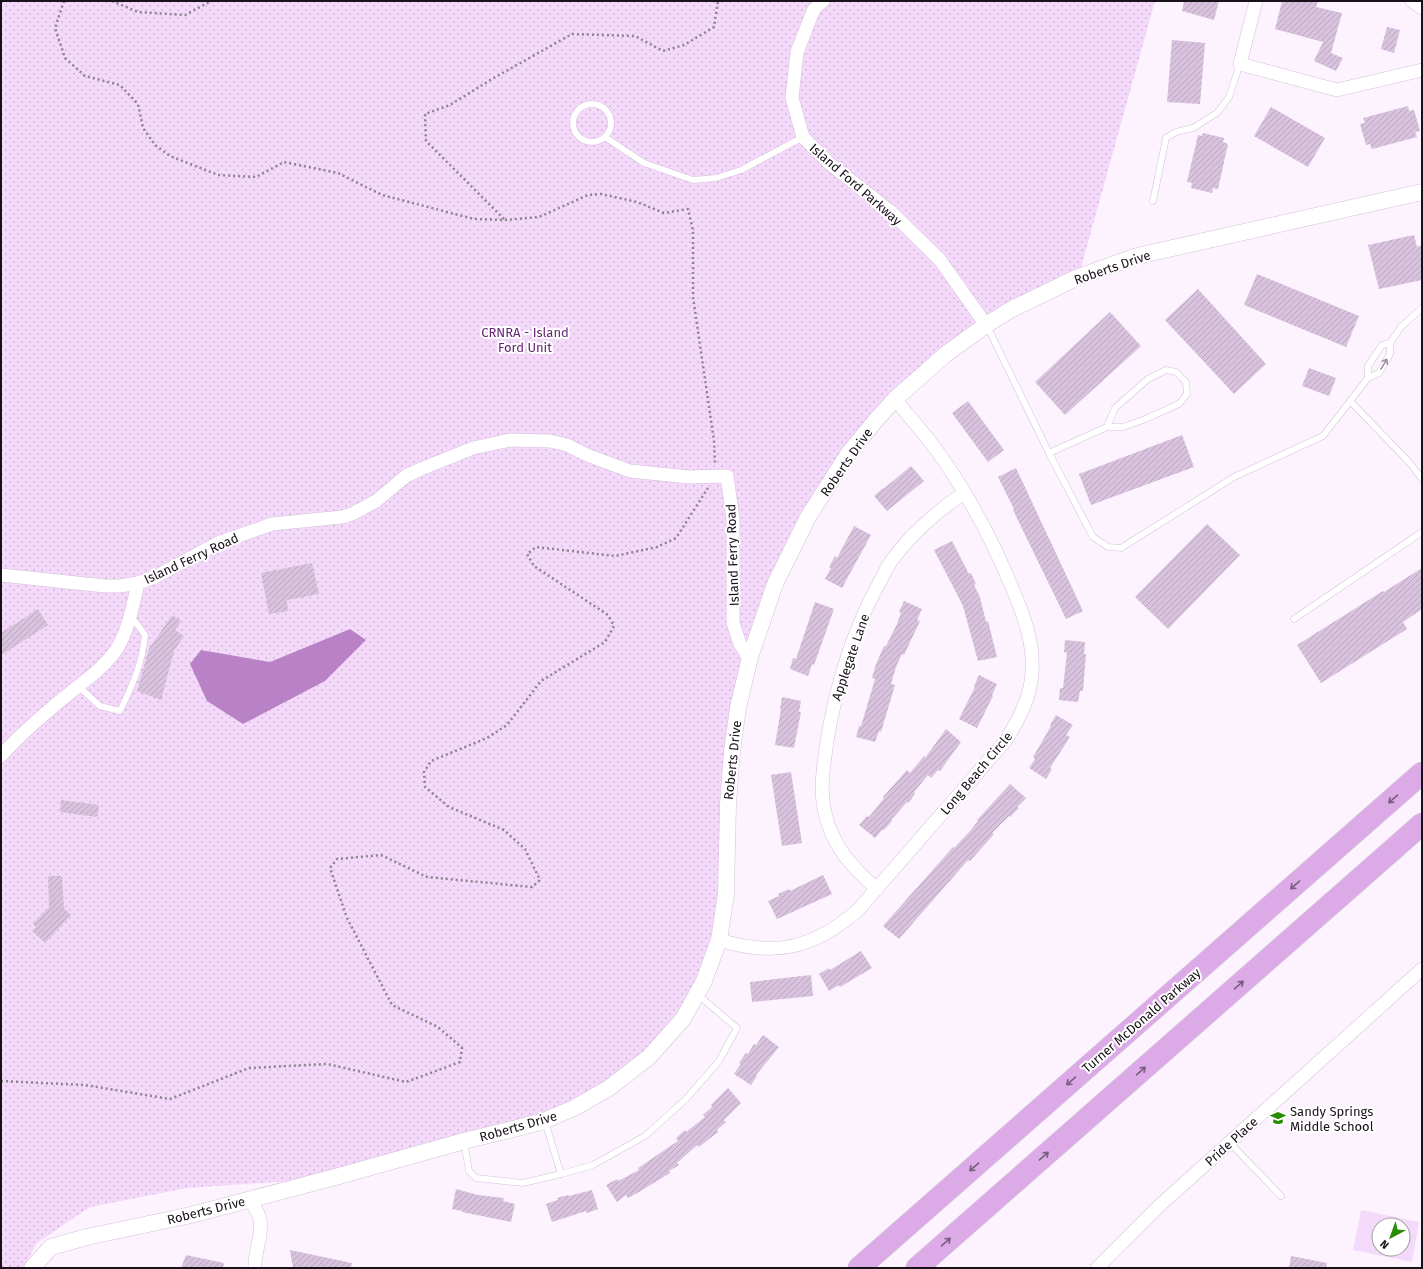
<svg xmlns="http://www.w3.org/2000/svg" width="1423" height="1269" font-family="'Fira Sans',sans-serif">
<defs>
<pattern id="park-dots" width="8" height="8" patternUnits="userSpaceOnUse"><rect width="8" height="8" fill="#f4d9fa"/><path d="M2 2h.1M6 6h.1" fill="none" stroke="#d1b9d6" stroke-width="1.8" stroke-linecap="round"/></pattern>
<pattern id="building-hatch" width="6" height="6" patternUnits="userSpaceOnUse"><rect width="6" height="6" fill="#d9c2de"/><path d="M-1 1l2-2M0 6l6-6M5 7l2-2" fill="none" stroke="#baa6be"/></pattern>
</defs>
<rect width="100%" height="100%" fill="#fcf3ff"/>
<path fill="url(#park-dots)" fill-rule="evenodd" d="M1 1H1155L1079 275 923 371 849 456 779 578 742 689 715 953 665 1038 602 1096 335 1178 187 1188 90 1207 37 1243 23 1268H1ZM350 629 243 724 201 650 270 662Z"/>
<path fill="#f4d9fa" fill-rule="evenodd" d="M1361 1210 1419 1222 1412 1262 1353 1250ZM1379 1225H1403V1249H1379Z"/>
<path fill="#b982c6" d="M350 629 366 640 325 681 243 724 207 701 190 664 201 650 270 662Z"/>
<g fill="url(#building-hatch)">
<path d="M1184 1H1219L1214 20 1182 11Z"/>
<path d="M1282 1H1318L1316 7 1342 13 1331 53 1343 58 1336 71 1314 61 1323 42 1275 29Z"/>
<path d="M1387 27 1400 30 1394 53 1381 49Z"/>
<path d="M1172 40 1205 43 1200 104 1167 102Z"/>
<path d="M1408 106 1409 111 1414 110 1420 131 1415 132 1417 137 1372 149 1370 144 1366 145 1360 124 1365 123 1363 118Z"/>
<path d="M1271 107 1325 138 1308 167 1254 136Z"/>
<path d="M1203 133 1224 138 1223 142 1228 144 1218 189 1213 188 1212 193 1191 188 1192 183 1187 182 1198 135 1202 136Z"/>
<path d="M1414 235 1417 247 1422 245V280L1379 289 1368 245Z"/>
<path d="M1257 274 1359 316 1346 347 1244 305Z"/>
<path d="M1198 289 1266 364 1234 394 1165 320Z"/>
<path d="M1110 312 1141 346 1065 415 1035 382Z"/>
<path d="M1309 368 1336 378 1329 396 1302 386Z"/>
<path d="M968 401 1004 450 988 462 952 413Z"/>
<path d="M1182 435 1194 467 1091 505 1079 474Z"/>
<path d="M911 466 924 481 887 511 874 496 883 488V489L893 481Z"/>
<path d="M1016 468 1083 611 1066 619 1013 510 1014 509 998 477Z"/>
<path d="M1207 524 1240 555 1168 629 1135 597Z"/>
<path d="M854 526 871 535 842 588 825 579 831 568 829 567 835 556 837 558Z"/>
<path d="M952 541 969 574 971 573 976 584 974 585 980 597 986 622 988 621 997 657 978 661 963 606 934 550Z"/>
<path d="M312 563 319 594 287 600 288 611 269 614 261 573Z"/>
<path d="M1422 568V609L1403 622 1407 629 1321 683 1297 645 1383 591 1384 592Z"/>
<path d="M904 601 922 609 917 620 920 621 904 655 902 654 896 667 891 684 895 685 881 732 879 731 875 742 856 737 859 726H861L875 679 872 678 876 664 884 646H886L897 624 901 613 899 612Z"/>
<path d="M815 602 834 609 814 665 812 664 808 676 790 669 793 658 796 659Z"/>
<path d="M38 609 48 625 1 655V633Z"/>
<path d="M172 615 181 621 175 630 184 636 174 651 161 700 137 691 149 649Z"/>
<path d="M1065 640 1085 642 1084 654H1086L1083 691H1080L1078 702 1059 700 1060 688H1063L1067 653 1064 652Z"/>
<path d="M979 675 997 684 992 695 993 696 977 728 959 719 975 687 974 686Z"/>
<path d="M782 697 801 701 799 712H801L794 748 775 745 781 709H780Z"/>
<path d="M1056 715 1073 725 1066 735 1070 737 1050 768 1052 769 1046 779 1029 768 1035 759 1033 757 1051 726 1050 725Z"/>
<path d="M946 729 961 742 940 771 938 770 931 778 928 775 914 792 915 794 908 803 907 802 891 820 892 821 884 830H882L875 838 859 825 867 816 869 817 884 798 883 797 907 770 910 773 924 756 925 758Z"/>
<path d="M791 772 802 843 782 846 771 775Z"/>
<path d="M1010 784 1026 798 1017 807 1019 808 1010 817 1009 816 992 833 994 834 970 861 968 860 899 939 883 926 953 847 954 848 971 830 978 821 977 820Z"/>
<path d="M61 800 99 805 97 817 60 812Z"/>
<path d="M823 875 832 894 777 919 768 901 779 896 778 894 789 889 790 891Z"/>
<path d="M48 876H62L64 908 71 915 45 943 32 931 36 927 33 924 49 907Z"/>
<path d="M861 951 872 968 840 987 839 985 829 991 819 974 829 968 830 970Z"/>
<path d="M811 975 813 996 752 1002 750 982Z"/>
<path d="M763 1035 779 1047 756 1075 757 1076 751 1085 734 1074 741 1064 739 1063 746 1053 748 1054 754 1044 756 1045Z"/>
<path d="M728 1088 741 1103 724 1120 726 1122 717 1130 718 1132 699 1147 697 1145 677 1163 679 1165 669 1171 670 1173 639 1192 628 1198 626 1195 617 1202 606 1185 617 1179 618 1181 639 1170 638 1168 678 1141 676 1138 685 1130 686 1132 705 1117 703 1115 712 1107 711 1105Z"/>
<path d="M456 1189 478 1195 504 1198 503 1201 515 1204 511 1222 462 1212 463 1211 452 1209Z"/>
<path d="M592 1190 598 1209 587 1213 586 1211 552 1222 546 1204 558 1200 557 1198 568 1195 569 1196Z"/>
<path d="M290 1250 352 1263 351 1268H293Z"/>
<path d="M186 1255 224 1263 223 1268H181Z"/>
<path d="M1291 1256 1327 1263 1326 1268H1289Z"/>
</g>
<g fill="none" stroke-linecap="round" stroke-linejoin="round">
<g stroke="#d6bfdb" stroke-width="7">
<g id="service">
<circle cx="592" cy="123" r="19"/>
<path d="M605 137 644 163 693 180 716 178 741 170 803 137"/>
<path d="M1153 201 1166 138 1176 132 1193 128 1217 113 1229 97 1240 64"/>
<path d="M987 326 1049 453 1093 537 1108 547 1121 548 1234 477 1323 436 1368 378"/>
<path d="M1390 343 1382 345 1368 366V378L1379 373 1390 354V343L1401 327 1422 308"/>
<path d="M1351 402 1409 462 1422 479"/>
<path d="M1049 453 1107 427H1123L1143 420 1179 404 1187 394 1186 382 1176 372 1166 370 1148 379 1115 408 1107 427"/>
<path d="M1294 619 1422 532"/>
<path d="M78 686 100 706 120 711C133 684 142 664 145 635L131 616"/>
<path d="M545 1121 561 1174 593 1165 645 1136 686 1099 719 1061 737 1028 697 994"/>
<path d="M464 1141 469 1171 476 1178 523 1183 561 1174"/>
<path d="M1230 1143 1281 1196"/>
</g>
</g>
<g stroke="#d6bfdb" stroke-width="14">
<g id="minor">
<path d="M823 1 814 9 797 52 792 98 803 137 830 164 890 211 940 260 986 325"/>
<path d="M1256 1 1240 64 1337 90 1422 70"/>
<path d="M1412 1 1422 8"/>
<path d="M1 575 105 586H120L138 583 155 577 218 543 272 524 342 517 352 514 376 501 406 476 421 469 473 448 510 440 550 441 567 445 587 455 630 471 689 477 727 476 733 519V623L740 644 747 655 750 657"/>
<path d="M1 756C22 732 47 712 71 692 88 678 106 666 118 647 129 628 133 605 138 583"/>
<path d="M877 889C852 868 832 845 825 813 819 788 824 765 827 741 836 687 851 635 877 587 882 579 885 570 890 563 910 534 936 512 964 493"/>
<path d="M719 940C775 957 813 949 858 910L1007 739C1019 718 1031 697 1032 672 1034 643 1024 616 1013 590 992 539 965 488 932 444 920 429 907 414 895 399"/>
<path d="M250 1200C254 1206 259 1213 260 1220 263 1236 254 1252 255 1268"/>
<path d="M1097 1268 1158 1207 1422 969"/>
</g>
</g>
<g stroke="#d6bfdb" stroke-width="17">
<path id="tertiary" d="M32 1268 51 1247 87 1237 191 1215 339 1176 464 1141 541 1122 574 1108 609 1088 649 1057 683 1019 704 981 719 940 726 894 728 804 732 751 738 708 750 657 775 584 808 517 849 453 876 420 895 399 946 354 986 325 1010 310 1076 278 1137 256 1422 192"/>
</g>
<g stroke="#d6d4d6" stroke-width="23">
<g id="motorway">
<path d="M859 1268 1422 773"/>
<path d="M917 1268 1422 824"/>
</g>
</g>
<g stroke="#8b838d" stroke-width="2.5" stroke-dasharray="2 3" stroke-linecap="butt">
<path d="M64 1 55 28 65 58 85 76 120 85 138 104 143 128 155 145 170 156 218 175 256 177 284 162 338 173 382 195 474 219 505 220 539 217 588 195 601 194 637 202 664 213 688 209 693 230V297L714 441 715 465"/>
<path d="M112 1 138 12 185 15 211 1"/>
<path d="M504 219 426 141 425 114 450 105 492 79 572 34 635 36 663 51 684 45 714 27 718 1"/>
<path d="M1 1081 85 1085 170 1099 249 1068 327 1064 406 1082 460 1062 462 1048 438 1027 392 1005 347 918 330 868 337 859 381 855 427 877 532 887 540 880 525 849 504 830 449 807 425 787 424 772 431 761 487 738 507 725 541 681 605 642 614 626 608 615 534 566 527 554 536 547 615 556 657 547 676 538 708 488"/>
</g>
<use href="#service" stroke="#fff" stroke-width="6"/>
<use href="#minor" stroke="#fff" stroke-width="13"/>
<use href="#tertiary" stroke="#fff" stroke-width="16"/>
<use href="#motorway" stroke="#dcabe7" stroke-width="22"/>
</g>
<defs><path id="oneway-shaft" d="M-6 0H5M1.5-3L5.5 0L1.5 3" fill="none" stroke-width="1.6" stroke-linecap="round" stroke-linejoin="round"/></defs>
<use stroke="#989498" href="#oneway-shaft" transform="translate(1384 364) rotate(-59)"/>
<g stroke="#7a5e80">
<use href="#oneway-shaft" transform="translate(1393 799) rotate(139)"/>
<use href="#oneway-shaft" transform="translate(1295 885) rotate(139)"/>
<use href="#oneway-shaft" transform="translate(1239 985) rotate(-41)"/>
<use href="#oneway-shaft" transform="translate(1141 1071) rotate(-41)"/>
<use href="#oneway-shaft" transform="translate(1071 1081) rotate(139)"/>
<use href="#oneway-shaft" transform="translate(1044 1156) rotate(-41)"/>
<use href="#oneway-shaft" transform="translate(974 1167) rotate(139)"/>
<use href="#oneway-shaft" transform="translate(946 1242) rotate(-41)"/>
</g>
<defs>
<g id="school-bare" transform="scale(1.2)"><path d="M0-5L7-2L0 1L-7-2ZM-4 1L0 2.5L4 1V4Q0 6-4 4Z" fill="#288c03" stroke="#fff" stroke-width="2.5" paint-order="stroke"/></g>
</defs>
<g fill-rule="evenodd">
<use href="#school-bare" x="1278" y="1118"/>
</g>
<g text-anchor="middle" stroke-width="4" stroke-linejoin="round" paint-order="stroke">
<g font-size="13" fill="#19111a" stroke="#fff">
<text transform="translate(856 184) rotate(41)" y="5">Island Ford Parkway</text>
<text transform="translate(1112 267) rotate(-19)" y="5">Roberts Drive</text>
<text transform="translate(846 462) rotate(-55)" y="5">Roberts Drive</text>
<text transform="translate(732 555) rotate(-92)" y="5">Island Ferry Road</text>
<text transform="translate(191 558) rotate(-25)" y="5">Island Ferry Road</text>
<text transform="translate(850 657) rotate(-71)" y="5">Applegate Lane</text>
<text transform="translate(732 760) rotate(-84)" y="5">Roberts Drive</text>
<text transform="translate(976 773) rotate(-50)" y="5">Long Beach Circle</text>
<text transform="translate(1141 1020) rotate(-41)" y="5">Turner McDonald Parkway</text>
<text transform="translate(518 1126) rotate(-16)" y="5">Roberts Drive</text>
<text transform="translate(1231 1141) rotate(-42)" y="5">Pride Place</text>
<text transform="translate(206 1210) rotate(-14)" y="5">Roberts Drive</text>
</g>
<g font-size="13" fill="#662274" stroke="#fff">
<text x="525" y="337">CRNRA - Island<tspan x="525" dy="15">Ford Unit</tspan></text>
</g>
<g font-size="13" fill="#19111a" stroke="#fff" text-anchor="start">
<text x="1290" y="1116">Sandy Springs<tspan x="1290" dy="15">Middle School</tspan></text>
</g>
</g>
<rect width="1423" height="1269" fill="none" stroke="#19111a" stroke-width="4"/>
<g transform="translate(1391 1237) rotate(221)"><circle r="19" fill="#ffffff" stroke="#a3a0a3"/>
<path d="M0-3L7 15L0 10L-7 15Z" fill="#288c03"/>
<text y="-6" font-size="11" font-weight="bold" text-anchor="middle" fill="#19111a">N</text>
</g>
</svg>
